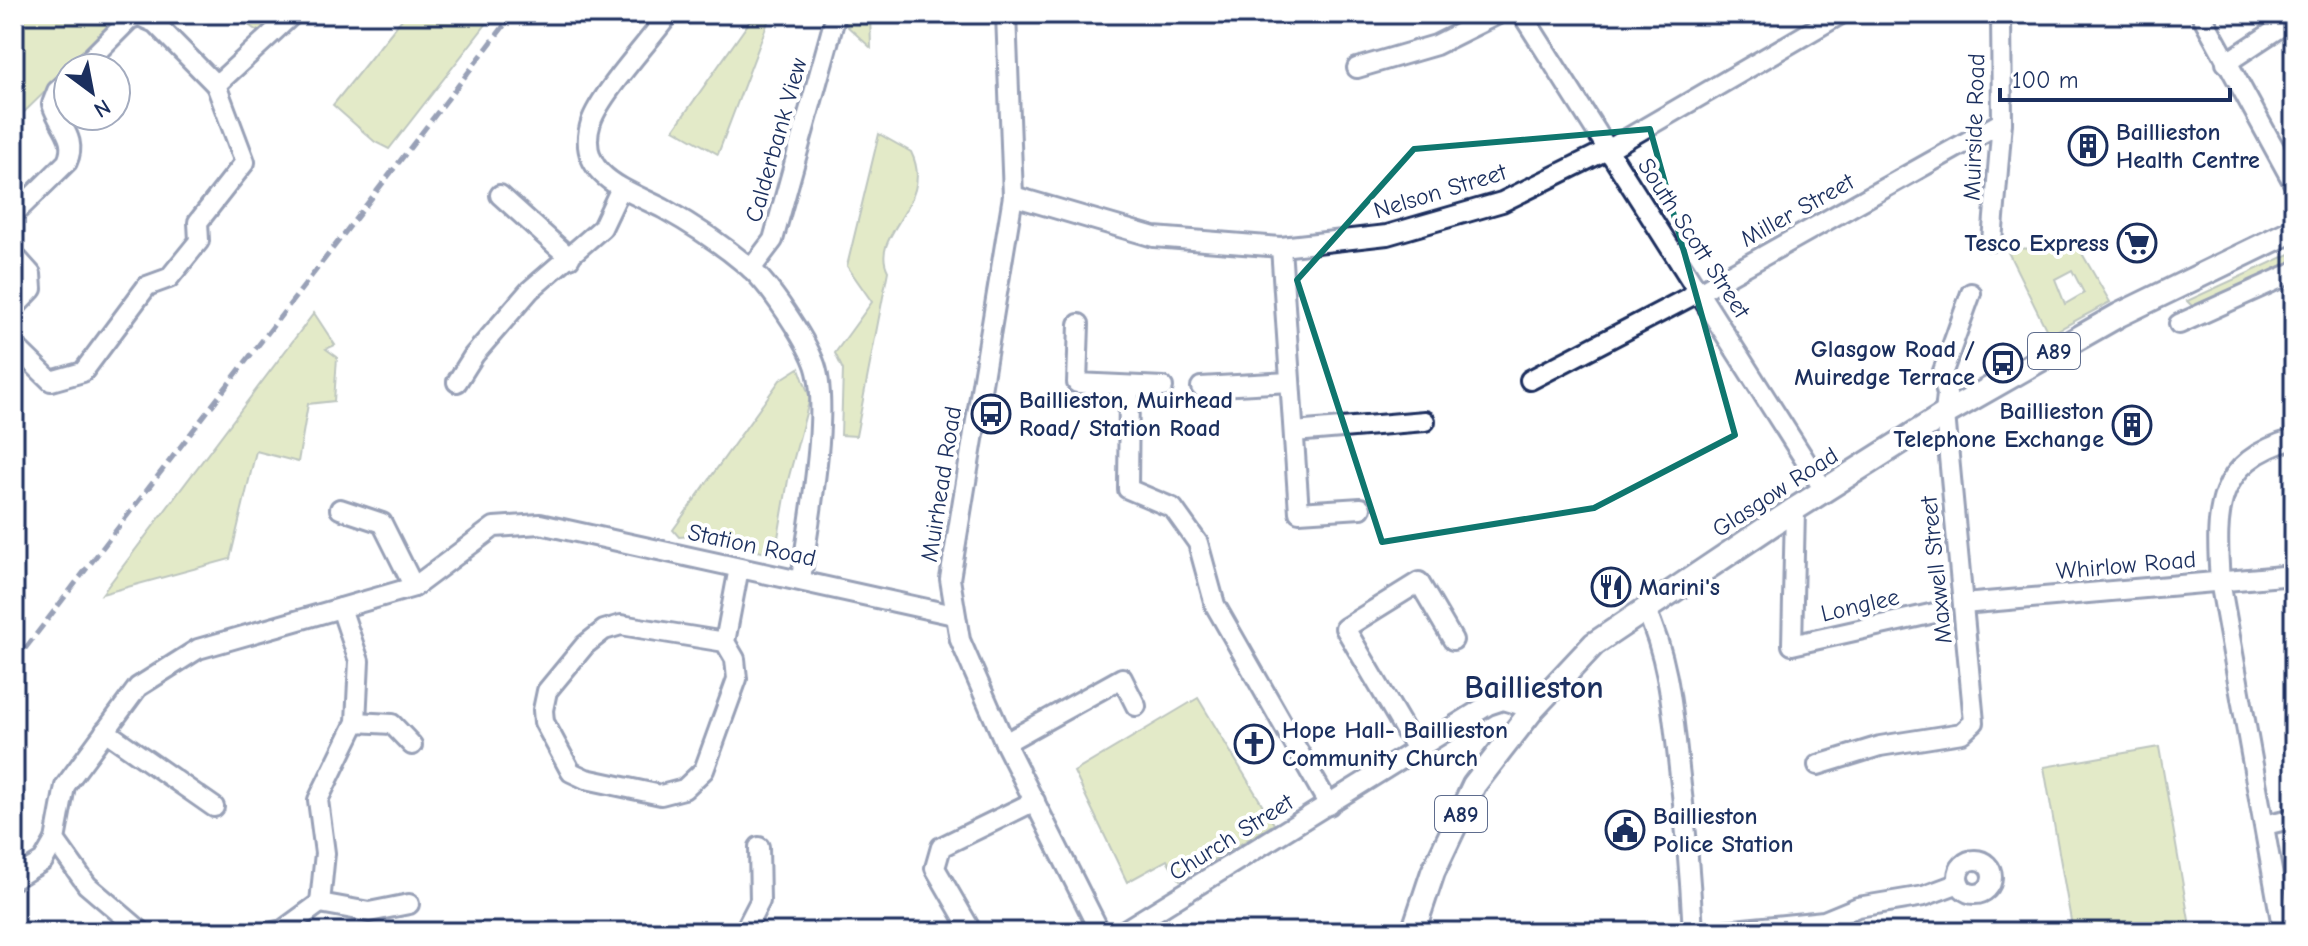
<svg xmlns="http://www.w3.org/2000/svg" width="2308" height="946" font-family="'Comic Neue',sans-serif">
<rect width="100%" height="100%" fill="#fff"/>
<filter id="ink" filterUnits="userSpaceOnUse"><feTurbulence type="fractalNoise" baseFrequency=".0125" numOctaves="2"/><feDisplacementMap in="SourceGraphic" scale="16" xChannelSelector="R" yChannelSelector="G"/><feConvolveMatrix kernelMatrix="1 2 1 2 8 2 1 2 1" color-interpolation-filters="sRGB"/></filter>
<g filter="url(#ink)">
<g fill="#c2d185" stroke="#6e8072" stroke-width="2" fill-rule="evenodd">
<path d="M14 14H125L14 122Z"/>
<path d="M233 14H288L264 36Z"/>
<path d="M406 14H494L389 149 375 142 333 105Z"/>
<path d="M755 14H771L718 154 674 129Z"/>
<path d="M834 14H870L871 48Z"/>
<path d="M879 134 911 152C937 204 868 234 888 271L856 436 841 435 843 370 835 353 872 302 847 266Z"/>
<path d="M2006 248 2080 250 2110 302 2049 335ZM2072 270 2084 293 2065 304 2055 279Z"/>
<path d="M2294 252V267L2196 310 2187 301Z"/>
<path d="M314 313 335 345 326 349 337 357 334 401 308 404 298 462 256 451 230 559 102 594Z"/>
<path d="M799 368 810 398 788 480 775 555 693 536 679 537 673 530 780 380Z"/>
<path d="M1198 698 1274 824 1180 880 1167 860 1127 882 1074 772Z"/>
<path d="M2159 747 2191 932H2073L2044 767Z"/>
</g>
<g fill="none" stroke-linecap="round" stroke-linejoin="round">
<g stroke="#1b2f5e" stroke-width="24">
<g id="minor">
<path d="M669 14C649 42 601 93 591 122 574 176 628 190 664 209 693 225 724 246 749 267 770 285 804 337 814 362 832 405 807 530 801 580"/>
<path d="M1006 14 1013 196 950 579 960 640 1005 743 1100 932"/>
<path d="M1522 14 1824 490"/>
<path d="M2201 14 2294 184"/>
<path d="M2226 63 2294 18"/>
<path d="M81 68 130 19 139 16 155 23 216 85"/>
<path d="M1357 68 1436 45 1498 14"/>
<path d="M500 195 570 258"/>
<path d="M1013 196 1154 237 1281 247 1387 235 1502 202 1609 149 1841 14"/>
<path d="M14 214 67 162C78 138 59 127 52 104L57 91 68 81"/>
<path d="M1992 241 2002 122 2001 14"/>
<path d="M1281 247 1299 512 1361 508"/>
<path d="M14 255 31 274 32 289 14 308"/>
<path d="M751 269 773 240 835 18"/>
<path d="M1079 324 1077 383 1163 387"/>
<path d="M2179 324 2294 272"/>
<path d="M14 345 51 381 83 372 147 286 169 278 199 241 198 222 245 162 216 85 293 14"/>
<path d="M1530 380 1701 291 2002 122"/>
<path d="M457 382 474 355 530 290 602 228 620 190"/>
<path d="M1129 386 1128 489 1173 508 1198 543 1215 605 1329 805"/>
<path d="M1201 387 1290 382"/>
<path d="M1294 432 1425 421"/>
<path d="M340 509 382 523 414 587"/>
<path d="M1795 509 1792 645 1939 612"/>
<path d="M1963 604 2294 575"/>
<path d="M1645 608C1668 657 1672 706 1678 759 1685 816 1690 874 1693 932"/>
<path d="M725 642 621 625 604 630 585 645 547 691 543 710 544 722 571 772 586 779 661 795 684 789 704 770 737 679 735 659 725 642 739 568"/>
<path d="M356 722 392 724 412 745"/>
<path d="M105 731 214 807"/>
<path d="M1005 743 1122 678 1136 706"/>
<path d="M1417 751 1345 628 1419 582 1453 640"/>
<path d="M1818 765 1880 746 1962 733 1974 722 1945 414 1947 394 1942 374 1971 293"/>
<path d="M2265 825 2294 818"/>
<circle cx="1975" cy="877" r="17"/>
<path d="M14 879 43 861 55 840"/>
<path d="M320 903 369 912 409 904"/>
<path d="M142 932 87 885 55 840 65 786 138 687 198 649 414 587 494 527 540 524 954 615"/>
<path d="M273 932 283 930 320 903 325 853 318 800 356 722 359 661 341 608"/>
<path d="M744 932 760 901 759 847"/>
<path d="M972 932 935 868 941 847 1035 801"/>
<path d="M1122 932 1488 705 1503 700 1533 709"/>
<path d="M1713 932 1824 921 1858 907 1924 896 1959 883"/>
<path d="M2283 932 2220 581C2215 511 2215 461 2294 439"/>
</g>
</g>
<g stroke="#1b2f5e" stroke-width="28">
<path id="major" d="M1413 932 1433 872 1474 785 1533 709 1594 644 1795 509 1945 414 2119 315 2294 230"/>
</g>
<use href="#minor" stroke="#fff" stroke-width="18"/>
<use href="#major" stroke="#fff" stroke-width="22"/>
<path stroke="#1b2f5e" stroke-width="5" stroke-dasharray="12 6" stroke-linecap="butt" d="M14 663 513 14"/>
</g>
</g>
<path d="M0 0H2308V946H0ZM1650 129 1735 435 1594 508 1382 542 1297 280 1414 149Z" fill="#fff" fill-opacity=".55" fill-rule="evenodd"/>
<path fill="none" stroke="#0f766e" stroke-width="6" stroke-linejoin="round" d="M1650 129 1735 435 1594 508 1382 542 1297 280 1414 149Z"/>
<defs>
<g id="building-ring" transform="scale(2)"><circle r="9.5" fill="#fff" stroke="#1b2f5e" stroke-width="1.5"/><path d="M-4-6H4V6H1V3H-1V6H-4ZM-2.5-4.3h1.7v1.8h-1.7ZM.8-4.3h1.7v1.8H.8ZM-2.5-1h1.7V.8h-1.7ZM.8-1h1.7V.8H.8Z" fill="#1b2f5e"/></g>
<g id="supermarket-ring" transform="scale(2)"><circle r="9.5" fill="#fff" stroke="#1b2f5e" stroke-width="1.5"/><path d="M-6-5.5h2.5l.6 2H6L4.5 2H-2.5L-4.4-4H-6ZM-1.5 3.2a1.3 1.3 0 1 0 .1 0ZM3 3.2a1.3 1.3 0 1 0 .1 0Z" fill="#1b2f5e"/></g>
<g id="bus-ring" transform="scale(2)"><circle r="9.5" fill="#fff" stroke="#1b2f5e" stroke-width="1.5"/><path d="M-5-6H5V4H4V6H2V4H-2V6H-4V4H-5ZM-3.5-4V0h7V-4ZM-3.5 1.2v1.5H-2V1.2ZM2 1.2v1.5H3.5V1.2Z" fill="#1b2f5e"/></g>
<g id="restaurant-ring" transform="scale(2)"><circle r="9.5" fill="#fff" stroke="#1b2f5e" stroke-width="1.5"/><path d="M-5-6h1v4h1v-4h1v4h1v-4h1v5L-1.5 .5V6h-2V.5L-5-1ZM5-6V6H3V1.5H1.5Q1.5-4 5-6Z" fill="#1b2f5e"/></g>
<g id="church-ring" transform="scale(2)"><circle r="9.5" fill="#fff" stroke="#1b2f5e" stroke-width="1.5"/><path d="M-1.2-6h2.4v3.5h3.3v2.4h-3.3V6h-2.4V-.1h-3.3v-2.4h3.3Z" fill="#1b2f5e"/></g>
<g id="civic-ring" transform="scale(2)"><circle r="9.5" fill="#fff" stroke="#1b2f5e" stroke-width="1.5"/><path d="M-.6-6.5H3V-4.5H.6V-3L4-1V1h2V6H-6V1h2V-1L-.6-3ZM-1.2 2.5V6h2.4V2.5Z" fill="#1b2f5e"/></g>
</defs>
<g fill-rule="evenodd">
<use href="#building-ring" x="2088" y="146"/>
<use href="#supermarket-ring" x="2137" y="243"/>
<use href="#bus-ring" x="2003" y="363"/>
<use href="#bus-ring" x="991" y="414"/>
<use href="#building-ring" x="2132" y="425"/>
<use href="#restaurant-ring" x="1611" y="587"/>
<use href="#church-ring" x="1254" y="744"/>
<use href="#civic-ring" x="1625" y="830"/>
</g>
<g text-anchor="middle" stroke-width="8" stroke-linejoin="round" paint-order="stroke">
<g fill="#fff" stroke="#5f6d8e" stroke-width="2">
<rect x="2028" y="333" width="52" height="36" rx="6"/>
<rect x="1435" y="796" width="52" height="36" rx="6"/>
</g>
<g font-size="22" font-weight="bold" fill="#1b2f5e">
<text x="2054" y="359">A89</text>
<text x="1461" y="822">A89</text>
</g>
<g font-size="24" fill="#1b2f5e" stroke="#fff">
<text transform="translate(1974 127) rotate(-88)" y="8">Muirside Road</text>
<text transform="translate(776 140) rotate(-74)" y="8">Calderbank View</text>
<text transform="translate(1440 191) rotate(-17)" y="8">Nelson Street</text>
<text transform="translate(1797 210) rotate(-29)" y="8">Miller Street</text>
<text transform="translate(1694 238) rotate(57)" y="8">South Scott Street</text>
<text transform="translate(941 484) rotate(-81)" y="8">Muirhead Road</text>
<text transform="translate(1775 492) rotate(-33)" y="8">Glasgow Road</text>
<text transform="translate(752 545) rotate(12)" y="8">Station Road</text>
<text transform="translate(2126 565) rotate(-5)" y="8">Whirlow Road</text>
<text transform="translate(1936 570) rotate(-96)" y="8">Maxwell Street</text>
<text transform="translate(1860 605) rotate(-13)" y="8">Longlee</text>
<text transform="translate(1231 837) rotate(-32)" y="8">Church Street</text>
</g>
<g font-size="24" font-weight="bold" fill="#1b2f5e" stroke="#fff" text-anchor="start">
<text x="2116" y="140">Baillieston<tspan x="2116" dy="28">Health Centre</tspan></text>
<text x="2109" y="251" text-anchor="end">Tesco Express</text>
<text x="1975" y="357" text-anchor="end">Glasgow Road /<tspan x="1975" dy="28">Muiredge Terrace</tspan></text>
<text x="1019" y="408">Baillieston, Muirhead<tspan x="1019" dy="28">Road/ Station Road</tspan></text>
<text x="2104" y="419" text-anchor="end">Baillieston<tspan x="2104" dy="28">Telephone Exchange</tspan></text>
<text x="1639" y="595">Marini's</text>
<text x="1282" y="738">Hope Hall- Baillieston<tspan x="1282" dy="28">Community Church</tspan></text>
<text x="1653" y="824">Baillieston<tspan x="1653" dy="28">Police Station</tspan></text>
</g>
<g font-size="32" font-weight="bold" fill="#1b2f5e" stroke="#fff">
<text x="1534" y="698">Baillieston</text>
</g>
</g>
<rect width="2308" height="946" fill="none" stroke="#fff" stroke-width="48"/>
<rect x="24" y="24" width="2260" height="898" fill="none" stroke="#1b2f5e" stroke-width="3" filter="url(#ink)"/>
<g transform="translate(92 92) rotate(148)"><circle r="38" fill="#ffffff" stroke="#a4acbf" stroke-width="2"/>
<path d="M0-6L14 30L0 20L-14 30Z" fill="#1b2f5e"/>
<text y="-12" font-size="22" font-weight="bold" text-anchor="middle" fill="#1b2f5e">N</text>
</g>
<path d="M2000 88v12h230v-12" fill="none" stroke="#1b2f5e" stroke-width="4"/>
<text x="2012" y="88" font-size="24" fill="#1b2f5e" stroke="#ffffff" stroke-width="6" paint-order="stroke">100 m</text>
</svg>
